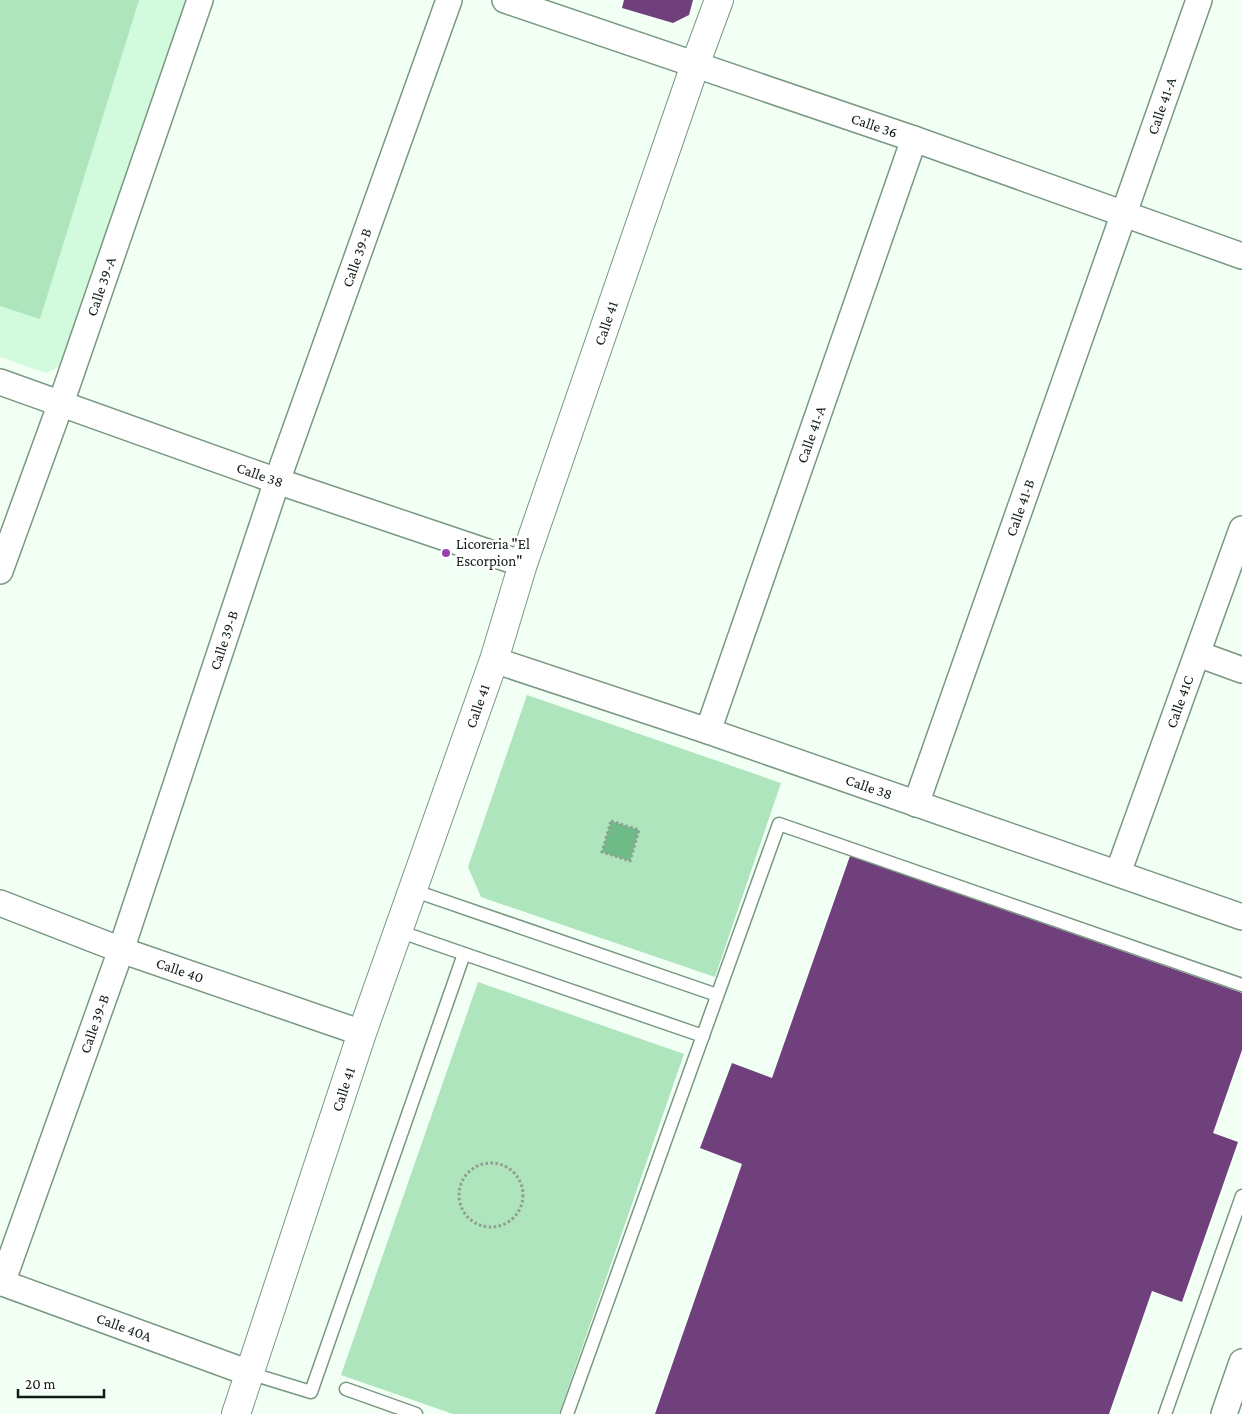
<svg xmlns="http://www.w3.org/2000/svg" width="1242" height="1414" font-family="'Crimson Pro',serif">
<rect width="100%" height="100%" fill="#f2fff5"/>
<path fill="#d2fbdd" d="M0 0H190L64 364 46 373 0 357Z"/>
<g fill="#aee5bd">
<path d="M0 0H139L40 319 0 306Z"/>
<path d="M527 695 781 783 715 977 481 897 468 867Z"/>
<path d="M478 982 684 1054 559 1414H453L341 1375Z"/>
</g>
<path fill="#6fbb87" d="M611 821 639 830 630 861 602 852Z"/>
<g fill="#6f407b">
<path d="M624 0H693L689 15 673 23 622 8Z"/>
<path d="M850 856 1242 993V1050L1213 1133 1238 1142 1182 1302 1152 1291 1109 1414H655L742 1164 700 1148 732 1063 772 1078Z"/>
</g>
<g fill="none" stroke-linecap="round" stroke-linejoin="round">
<g stroke="#799882" stroke-width="15">
<g id="service">
<path d="M412 890 717 995"/>
<path d="M398 931 703 1036"/>
<path d="M249 1373 311 1392 464 954"/>
<path d="M346 1389 416 1414"/>
<path d="M567 1414 779 824 1242 985"/>
<path d="M1165 1414 1242 1196"/>
</g>
</g>
<g stroke="#799882" stroke-width="28">
<g id="minor">
<path id="s1" d="M505 0 914 139 1242 256"/>
<path id="s2" d="M0 382 277 481 523 564"/>
<path id="s3" d="M0 571 61 403 200 0"/>
<path d="M1198 654 1242 670"/>
<path id="s4" d="M494 660 708 731 1242 917"/>
<path id="s5" d="M708 731 914 139"/>
<path id="s6" d="M916 804 1199 0"/>
<path id="s7" d="M1118 873 1242 529"/>
<path id="s8" d="M0 903 121 950 362 1033"/>
<path id="s9" d="M0 1282 249 1373"/>
<path id="s10" d="M2 1283 121 950 277 481 449 0"/>
<path d="M1224 1414 1242 1362"/>
</g>
</g>
<g stroke="#799882" stroke-width="30">
<g id="tertiary">
<path id="s11" d="M236 1414 362 1033 494 660 523 564 695 65 719 0"/>
</g>
</g>
<g stroke="#909d93" stroke-width="3" stroke-dasharray="2.5 2.5" stroke-linecap="butt">
<path d="M611 821 639 830 630 861 602 852Z"/>
<circle cx="491" cy="1195" r="32"/>
</g>
<use href="#service" stroke="#fff" stroke-width="12"/>
<use href="#minor" stroke="#fff" stroke-width="25"/>
<use href="#tertiary" stroke="#fff" stroke-width="28"/>
</g>
<circle fill="#9942af" stroke="#fff" stroke-width="2" cx="446" cy="553" r="5"/>
<g text-anchor="middle" stroke-width="5" stroke-linejoin="round" paint-order="stroke">
<g font-size="15" fill="#111d14" stroke="#fff">
<text dy="5" stroke="none"><textPath href="#s6" startOffset="740">Calle 41-A</textPath></text>
<text dy="5" stroke="none"><textPath href="#s1" startOffset="390">Calle 36</textPath></text>
<text dy="5" stroke="none"><textPath href="#s10" startOffset="1085">Calle 39-B</textPath></text>
<text dy="5" stroke="none"><textPath href="#s3" startOffset="302">Calle 39-A</textPath></text>
<text dy="5" stroke="none"><textPath href="#s11" startOffset="1152">Calle 41</textPath></text>
<text dy="5" stroke="none"><textPath href="#s5" startOffset="314">Calle 41-A</textPath></text>
<text dy="5" stroke="none"><textPath href="#s2" startOffset="276">Calle 38</textPath></text>
<text dy="5" stroke="none"><textPath href="#s6" startOffset="314">Calle 41-B</textPath></text>
<text dy="5" stroke="none"><textPath href="#s10" startOffset="680">Calle 39-B</textPath></text>
<text dy="5" stroke="none"><textPath href="#s7" startOffset="182">Calle 41C</textPath></text>
<text dy="5" stroke="none"><textPath href="#s11" startOffset="748">Calle 41</textPath></text>
<text dy="5" stroke="none"><textPath href="#s4" startOffset="396">Calle 38</textPath></text>
<text dy="5" stroke="none"><textPath href="#s8" startOffset="192">Calle 40</textPath></text>
<text dy="5" stroke="none"><textPath href="#s10" startOffset="275">Calle 39-B</textPath></text>
<text dy="5" stroke="none"><textPath href="#s11" startOffset="342">Calle 41</textPath></text>
<text dy="5" stroke="none"><textPath href="#s9" startOffset="132">Calle 40A</textPath></text>
</g>
<g font-size="15" fill="#111d14" stroke="#fff" text-anchor="start">
<text x="456" y="549">Licoreria "El<tspan x="456" dy="17">Escorpion"</tspan></text>
</g>
</g>
<path d="M18 1389v8h86v-8" fill="none" stroke="#111d14" stroke-width="2.5"/>
<text x="25" y="1389" font-size="15" fill="#111d14" stroke="#ffffff" stroke-width="4" paint-order="stroke">20 m</text>
</svg>
